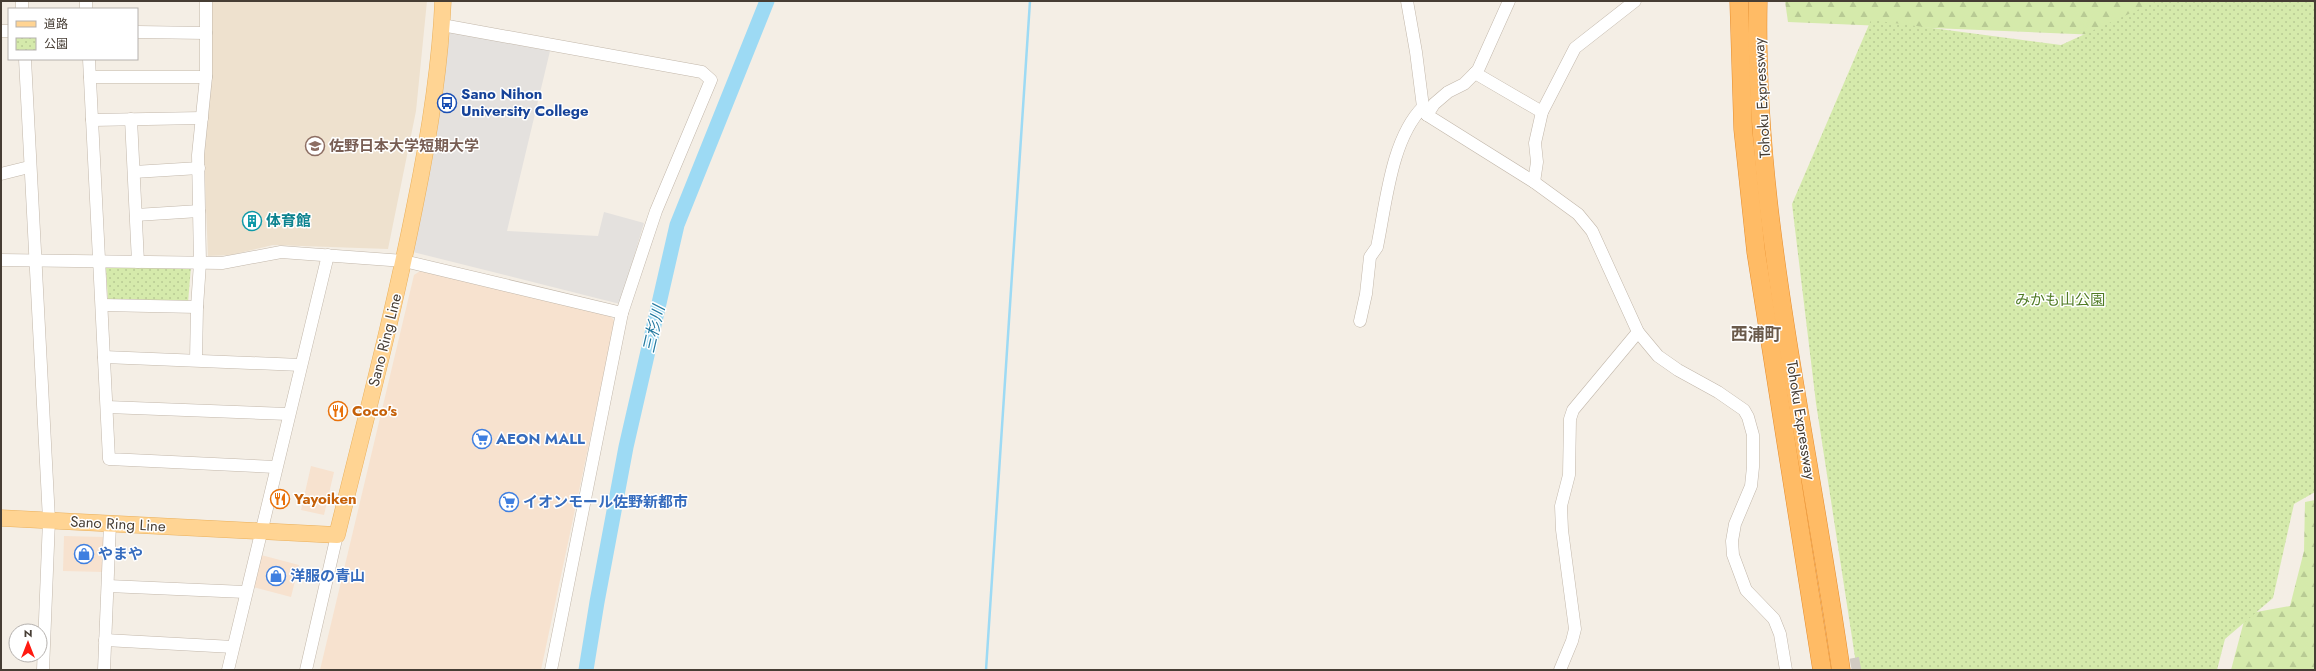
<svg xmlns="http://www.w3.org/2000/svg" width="2316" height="671" font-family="Jost,'Noto Sans JP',sans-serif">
<defs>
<pattern id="forest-firs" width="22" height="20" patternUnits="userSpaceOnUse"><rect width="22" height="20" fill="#d5eaab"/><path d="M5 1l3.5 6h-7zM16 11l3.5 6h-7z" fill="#b8ca94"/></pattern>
<pattern id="park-dots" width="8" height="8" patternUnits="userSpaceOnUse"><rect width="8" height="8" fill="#d5eaab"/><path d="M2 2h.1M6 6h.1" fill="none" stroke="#b8ca94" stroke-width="1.8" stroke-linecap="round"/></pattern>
</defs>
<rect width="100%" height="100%" fill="#f4eee5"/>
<g fill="#f7e2cf">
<path d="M420 271 608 314 615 321 541 670H320L414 275Z"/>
<path d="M311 466 334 472 324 515 301 510Z"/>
<path d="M64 536 104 537V572L63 571Z"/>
<path d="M261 555 299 565 291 597 253 587Z"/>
</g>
<path fill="#eee1ce" d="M211 1H427L416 111 388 249 273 245 231 255 208 256 204 157 212 75Z"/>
<g fill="url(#forest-firs)">
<path d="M1785 1H2315V44L1788 22Z"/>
<path d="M2315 500V670H2231L2244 621 2251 613 2290 606 2304 551 2305 502Z"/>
</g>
<g fill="url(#park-dots)">
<path d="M2157 1H2315V492L2294 504 2273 598 2225 639 2217 670H1857L1816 403 1792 204 1871 20 2061 45Z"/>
<path d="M191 266 188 303 108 300 106 268Z"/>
</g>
<path fill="#e4e1de" d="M450 32 550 51 507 231 598 236 604 212 644 223 620 304 413 252 436 139Z"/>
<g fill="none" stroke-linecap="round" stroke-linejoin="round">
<path stroke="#9ddaf4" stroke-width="2.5" d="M986 670 1030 1"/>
<path stroke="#9ddaf4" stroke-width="15" d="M586 670 597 602 626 447 677 225 767 1"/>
<path stroke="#d1cbc2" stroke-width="12" stroke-dasharray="12 6" stroke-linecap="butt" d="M1833 668 1860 663"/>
<g stroke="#c2b7aa" stroke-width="13">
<g id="minor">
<path d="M22 1V9"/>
<path d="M86 1V9"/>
<path d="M1407 1 1416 52 1423 107 1427 115 1534 182 1578 214 1592 231 1638 332 1658 356 1678 370 1718 392 1744 410 1748 417 1753 435V467L1751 486 1735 524 1732 541 1733 555 1746 590 1774 619 1780 634 1786 670"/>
<path d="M442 25 702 72 711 80 656 211 622 313 551 670"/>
<path d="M1 31H9"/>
<path d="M137 32 206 33"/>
<path d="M25 59 49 520 43 670"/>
<path d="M89 59 109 459 275 467"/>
<path d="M1475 73 1542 112"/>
<path d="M90 77H206"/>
<path d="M1427 115 1434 104 1448 92 1464 84 1478 70 1509 1"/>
<path d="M131 119 138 262"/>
<path d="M92 120 202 118"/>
<path d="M134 172 199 168"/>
<path d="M1 174 29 167"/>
<path d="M1534 182 1537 162 1535 143 1542 112 1575 48 1635 1"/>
<path d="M136 215 199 211"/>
<path d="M1 260 222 263 281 252 404 261 622 313"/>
<path d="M102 305 197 307"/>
<path d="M1360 321 1366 294 1370 257 1377 247C1386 204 1391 139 1423 107"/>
<path d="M104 357 301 365"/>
<path d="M196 360 197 307 200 263 198 155 206 77V1"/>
<path d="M107 407 288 414"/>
<path d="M108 586 245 592"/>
<path d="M105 640 233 647"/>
<path d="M104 670 110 524"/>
<path d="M228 670 328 255"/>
<path d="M306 670 337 535"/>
<path d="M1560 670 1572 641 1575 629 1562 530 1561 506 1569 475 1570 419 1573 410 1638 332"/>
</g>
</g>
<g stroke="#eab05c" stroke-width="17">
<path id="major" d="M1 518 337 535C364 425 393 316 415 205 429 137 440 70 443 1"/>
</g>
<g stroke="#e68d2d" stroke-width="19">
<g id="highway">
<path d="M1739 1 1743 129 1756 252 1822 670"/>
<path d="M1758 1C1755 134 1775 268 1797 399 1812 489 1828 579 1841 670"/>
</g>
</g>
<use href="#minor" stroke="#fff" stroke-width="12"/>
<use href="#major" stroke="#ffd493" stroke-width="16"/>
<use href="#highway" stroke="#ffbb65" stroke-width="18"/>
</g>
<defs>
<g id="bus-ring" transform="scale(1)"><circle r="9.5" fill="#fff" stroke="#1a4fb4" stroke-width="1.5"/><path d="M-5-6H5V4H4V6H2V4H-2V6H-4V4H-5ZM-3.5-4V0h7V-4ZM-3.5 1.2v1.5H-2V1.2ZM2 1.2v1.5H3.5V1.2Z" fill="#1a4fb4"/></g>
<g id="university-ring" transform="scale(1)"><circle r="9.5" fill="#fff" stroke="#8d6e63" stroke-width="1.5"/><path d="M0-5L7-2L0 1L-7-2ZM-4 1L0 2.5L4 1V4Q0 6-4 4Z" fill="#8d6e63"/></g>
<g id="building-ring" transform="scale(1)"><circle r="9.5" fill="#fff" stroke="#0f9aa8" stroke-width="1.5"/><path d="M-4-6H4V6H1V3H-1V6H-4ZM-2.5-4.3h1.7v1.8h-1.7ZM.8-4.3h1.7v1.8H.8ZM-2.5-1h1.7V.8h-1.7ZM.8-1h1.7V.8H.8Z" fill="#0f9aa8"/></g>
<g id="restaurant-ring" transform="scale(1)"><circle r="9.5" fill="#fff" stroke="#e8710a" stroke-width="1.5"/><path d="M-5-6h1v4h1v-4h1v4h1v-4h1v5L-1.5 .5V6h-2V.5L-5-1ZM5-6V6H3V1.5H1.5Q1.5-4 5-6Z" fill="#e8710a"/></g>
<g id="supermarket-ring" transform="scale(1)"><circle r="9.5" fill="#fff" stroke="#3f7fe0" stroke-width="1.5"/><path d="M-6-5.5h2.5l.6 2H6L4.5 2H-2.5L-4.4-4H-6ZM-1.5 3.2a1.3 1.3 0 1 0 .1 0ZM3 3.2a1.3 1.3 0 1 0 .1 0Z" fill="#3f7fe0"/></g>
<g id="shop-ring" transform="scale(1)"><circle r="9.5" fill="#fff" stroke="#3f7fe0" stroke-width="1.5"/><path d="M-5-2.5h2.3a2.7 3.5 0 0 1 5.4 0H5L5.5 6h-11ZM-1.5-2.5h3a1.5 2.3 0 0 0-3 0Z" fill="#3f7fe0"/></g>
</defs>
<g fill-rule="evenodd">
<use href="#bus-ring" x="447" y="103"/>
<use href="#university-ring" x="315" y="146"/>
<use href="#building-ring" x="252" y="221"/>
<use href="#restaurant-ring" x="338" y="411"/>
<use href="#supermarket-ring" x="482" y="439"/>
<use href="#restaurant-ring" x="280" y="499"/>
<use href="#supermarket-ring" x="509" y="502"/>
<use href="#shop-ring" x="84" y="554"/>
<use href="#shop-ring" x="276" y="576"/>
</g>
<g text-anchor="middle" stroke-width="3" stroke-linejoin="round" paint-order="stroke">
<g font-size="15" font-weight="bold" fill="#164399" stroke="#fff" text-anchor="start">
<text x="461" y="99">Sano Nihon<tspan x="461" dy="17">University College</tspan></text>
</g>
<g font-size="15" fill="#463d34" stroke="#fff">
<text transform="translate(1762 98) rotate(-93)" y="5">Tohoku Expressway</text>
<text transform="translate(385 340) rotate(-76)" y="5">Sano Ring Line</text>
<text transform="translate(1801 420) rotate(81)" y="5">Tohoku Expressway</text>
<text transform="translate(118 524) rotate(3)" y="5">Sano Ring Line</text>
</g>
<g font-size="15" font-weight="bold" fill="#785e54" stroke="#fff" text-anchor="start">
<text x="329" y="151">佐野日本大学短期大学</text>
</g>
<g font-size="15" font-weight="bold" fill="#0d838f" stroke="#fff" text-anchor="start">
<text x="266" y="226">体育館</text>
</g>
<g font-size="15" fill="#4f7b24" stroke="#fff">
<text x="2060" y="305">みかも山公園</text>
</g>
<g font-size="15" font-weight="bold" fill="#c56008" stroke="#fff" text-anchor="start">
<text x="352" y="416">Coco's</text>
<text x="294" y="504">Yayoiken</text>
</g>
<g font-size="15" font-weight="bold" fill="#366cbe" stroke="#fff" text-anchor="start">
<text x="496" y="444">AEON MALL</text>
<text x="523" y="507">イオンモール佐野新都市</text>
<text x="98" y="559">やまや</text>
<text x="290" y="581">洋服の青山</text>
</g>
<g font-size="16" font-style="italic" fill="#24799f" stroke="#fff">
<text transform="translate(653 329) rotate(-77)" y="6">三杉川</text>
</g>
<g font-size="17" font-weight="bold" fill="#6a5a4b" stroke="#fff">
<text x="1756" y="340">西浦町</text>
</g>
</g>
<rect width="2316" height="671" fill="none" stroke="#463d34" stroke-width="4"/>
<rect x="8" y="8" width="130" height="52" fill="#ffffff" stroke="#b5b1ae"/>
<rect x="16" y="21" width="20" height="6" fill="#ffd493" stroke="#b5b1ae"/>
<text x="44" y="28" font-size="12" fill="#463d34">道路</text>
<rect x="16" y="38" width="20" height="12" fill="url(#park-dots)" stroke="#b5b1ae"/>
<text x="44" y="48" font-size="12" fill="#463d34">公園</text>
<g transform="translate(28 643)"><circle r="19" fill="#ffffff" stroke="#b5b1ae"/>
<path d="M0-3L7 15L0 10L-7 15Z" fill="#ff1a11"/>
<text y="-6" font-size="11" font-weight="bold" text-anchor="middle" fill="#463d34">N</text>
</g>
</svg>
